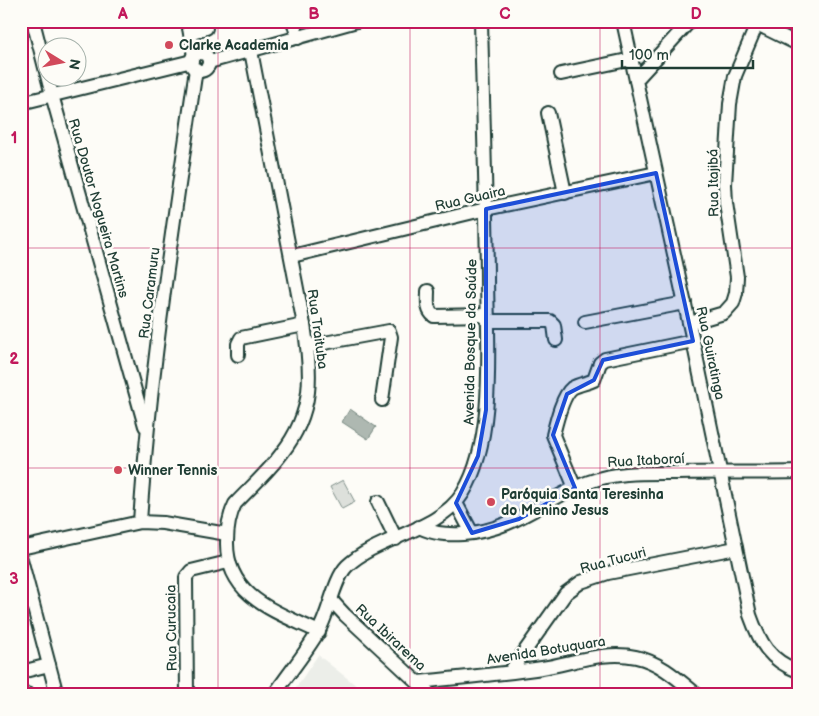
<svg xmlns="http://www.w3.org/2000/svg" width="819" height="716" font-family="'Balsamiq Sans',sans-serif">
<rect width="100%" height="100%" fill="#fdfcf7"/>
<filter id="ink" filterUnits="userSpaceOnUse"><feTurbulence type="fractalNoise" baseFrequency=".02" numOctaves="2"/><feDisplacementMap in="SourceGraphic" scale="10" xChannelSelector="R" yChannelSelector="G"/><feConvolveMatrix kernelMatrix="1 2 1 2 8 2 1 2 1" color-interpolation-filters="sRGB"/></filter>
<g filter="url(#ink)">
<path fill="#eceee9" d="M318 655 357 686 350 695H291Z"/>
<path fill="#dde0db" stroke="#7e8e88" d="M343 480 355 502 342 509 330 487Z"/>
<path fill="#aeb8b1" stroke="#75877f" d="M350 409 376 427 368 439 342 422Z"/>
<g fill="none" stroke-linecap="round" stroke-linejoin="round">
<g stroke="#1f3d34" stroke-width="16">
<g id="minor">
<path d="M33 21 52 95 145 426"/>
<path d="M187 21 190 30 196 32 206 28V21"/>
<path d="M293 21 298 38"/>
<path d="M623 21 693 341 750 615C760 643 769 660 798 671"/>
<path d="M751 21 798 44"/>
<path d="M189 28 194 56"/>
<path d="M251 51 304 325C312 374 314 412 282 453 268 472 251 487 235 504 229 516 227 529 227 542 226 597 277 612 319 632"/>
<circle cx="200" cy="62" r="9"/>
<path d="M209 62 357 21"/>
<path d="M561 74 632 59"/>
<path d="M636 80 690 21"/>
<path d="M21 103 192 61"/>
<path d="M548 113 565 193"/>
<path d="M292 256 486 209 656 173"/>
<path d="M428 291C428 300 426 310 434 316L487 315"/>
<path d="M487 321H550L554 325 556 340"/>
<path d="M585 322 685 303"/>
<path d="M690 323 724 313 733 303 736 293 737 277 726 203 725 184 730 104 735 76 757 24"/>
<path d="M308 346 389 331 391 337 382 400"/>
<path d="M238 355V344L241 338 304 325"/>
<path d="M575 488 553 435C556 423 562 396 572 388 579 384 588 383 594 380L600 363 605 359 693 341"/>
<path d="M378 502 396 539"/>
<path d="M456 503 472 533"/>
<path d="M140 522C150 370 174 220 196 69"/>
<path d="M419 527C434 534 447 535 463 534 516 530 543 499 589 482 615 472 645 473 672 473 714 472 756 473 798 472"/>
<path d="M21 548 140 522 163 523 227 534"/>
<path d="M21 559 57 695"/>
<path d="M332 601 345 615 431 695"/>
<path d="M21 672 49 665"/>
<path d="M510 672 566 593 581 582 608 573 736 548"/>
<path d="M418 682C459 678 501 674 542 668 573 663 605 650 636 657 660 662 679 680 697 695"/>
<path d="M21 692 29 695"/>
<path d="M187 695 186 577 191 571 228 562"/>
<path d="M274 695C288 674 305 654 318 632 329 614 334 579 347 566 378 536 438 532 463 493 497 438 487 338 487 274 486 190 483 106 481 21"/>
</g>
</g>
<use href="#minor" stroke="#fdfcf7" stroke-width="12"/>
</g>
</g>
<path fill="#1d4ed8" fill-opacity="0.2" stroke="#1d4ed8" stroke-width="4" stroke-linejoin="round" d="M656 173 693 341 603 360 594 380 567 394 553 435 575 488 519 519 472 533 456 503 478 456 486 410V209Z"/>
<path fill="none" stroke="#c2185b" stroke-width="1" stroke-opacity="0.55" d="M218 21V695M410 21V695M600 21V695M21 248H798M21 468H798"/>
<g fill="#d1495b" stroke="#fdfcf7" stroke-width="2">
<circle cx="169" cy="45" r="5"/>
<circle cx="118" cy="470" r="5"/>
<circle cx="491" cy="502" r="5"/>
</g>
<g text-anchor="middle" stroke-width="5" stroke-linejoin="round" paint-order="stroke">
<g font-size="14" font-weight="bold" fill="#1f3d34" stroke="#fdfcf7" text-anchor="start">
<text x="179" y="50">Clarke Academia</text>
<text x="128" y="475">Winner Tennis</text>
<text x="501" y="499">Paróquia Santa Teresinha<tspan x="501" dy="16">do Menino Jesus</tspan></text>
</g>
<g font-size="14" fill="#1f3d34" stroke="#fdfcf7">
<text transform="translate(713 183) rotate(-91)" y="5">Rua Itajibá</text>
<text transform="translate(470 198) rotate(-13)" y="5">Rua Guaira</text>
<text transform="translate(99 208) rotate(74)" y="5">Rua Doutor Nogueira Martins</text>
<text transform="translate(149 293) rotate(-83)" y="5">Rua Caramuru</text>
<text transform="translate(318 329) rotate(82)" y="5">Rua Traituba</text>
<text transform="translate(470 342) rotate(-89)" y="5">Avenida Bosque da Saúde</text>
<text transform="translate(711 353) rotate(78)" y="5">Rua Guiratinga</text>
<text transform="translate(646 460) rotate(-3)" y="5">Rua Itaboraí</text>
<text transform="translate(613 560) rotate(-15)" y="5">Rua Tucuri</text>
<text transform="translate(171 628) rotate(-91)" y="5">Rua Curucaia</text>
<text transform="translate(391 637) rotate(43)" y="5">Rua Ibirarema</text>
<text transform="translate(546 650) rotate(-9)" y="5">Avenida Botuquara</text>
</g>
</g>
<rect width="819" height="716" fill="none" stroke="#fdfcf7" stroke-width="55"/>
<g transform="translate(62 62) rotate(100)"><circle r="24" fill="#fdfcf7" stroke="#a4b0a9"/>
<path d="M0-4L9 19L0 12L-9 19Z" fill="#d1495b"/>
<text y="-8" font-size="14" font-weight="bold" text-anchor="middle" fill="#1f3d34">N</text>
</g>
<path d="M622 60v8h131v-8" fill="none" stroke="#1f3d34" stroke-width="2.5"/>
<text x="629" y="60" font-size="15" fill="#1f3d34" stroke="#fdfcf7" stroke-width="4" paint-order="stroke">100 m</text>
<rect x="28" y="28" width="764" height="660" fill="none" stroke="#c2185b" stroke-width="2"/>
<g font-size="16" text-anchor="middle" font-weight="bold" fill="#c2185b">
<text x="123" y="19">A</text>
<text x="314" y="19">B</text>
<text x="505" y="19">C</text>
<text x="696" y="19">D</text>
<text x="14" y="143">1</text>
<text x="14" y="364">2</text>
<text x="14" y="584">3</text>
</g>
</svg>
